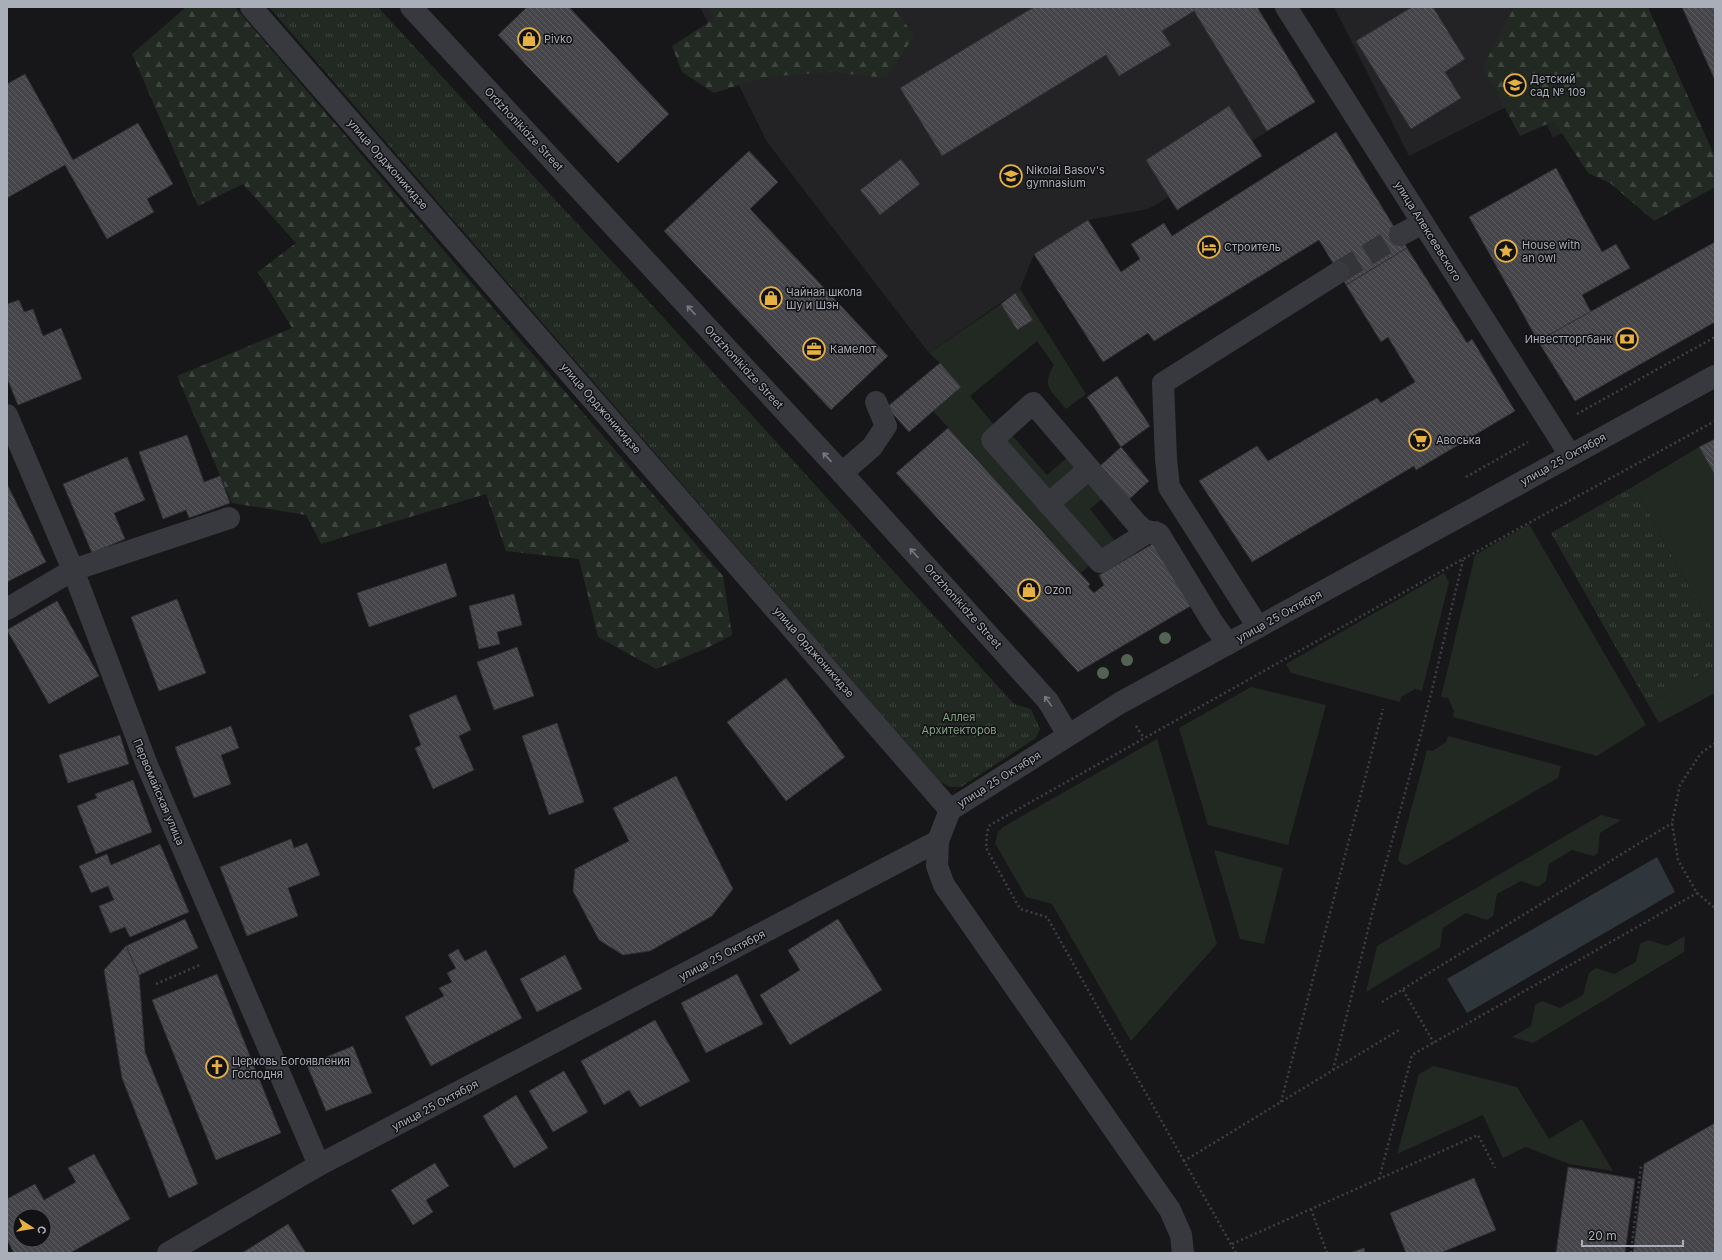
<svg xmlns="http://www.w3.org/2000/svg" width="1722" height="1260" font-family="Inter,sans-serif">
<defs>
<pattern id="forest-firs" width="22" height="20" patternUnits="userSpaceOnUse"><rect width="22" height="20" fill="#212922"/><path d="M5 1l3.5 6h-7zM16 11l3.5 6h-7z" fill="#3f4640"/></pattern>
<pattern id="park-tufts" width="24" height="20" patternUnits="userSpaceOnUse"><rect width="24" height="20" fill="#212922"/><path d="M3 7l-1-3M5 7V3M7 7l1-3M15 17l-1-3M17 17v-4M19 17l1-3" fill="none" stroke="#3f4640"/></pattern>
<pattern id="building-back-hatch" width="6" height="6" patternUnits="userSpaceOnUse"><rect width="6" height="6" fill="#444449"/><path d="M-1 5l2 2M0 0l6 6M5-1l2 2" fill="none" stroke="#5c5c61"/></pattern>
</defs>
<rect width="100%" height="100%" fill="#171719"/>
<g fill="#232326">
<path d="M700 7H1257L1315 102 1252 141 1262 156 1169 197 1148 209 1088 220 1034 254 1020 289 929 353 767 142Z"/>
<path d="M1334 7H1639L1674 76 1553 138 1532 94 1409 156Z"/>
</g>
<g fill="#212922">
<path d="M1020 289 1086 394 1066 409C1051 390 1041 388 1054 365L1037 341 970 396 995 426 980 441 1091 564 1081 573 933 411 940 363 929 353 1001 304 1017 330 1033 320 1015 293Z"/>
<path d="M1010 433 1047 475 1071 454 1106 496 1090 509 1115 541 1098 551 1003 439Z"/>
<path d="M1699 447 1715 475V633L1634 486Z"/>
<path d="M1529 524 1646 725 1597 756 1453 717 1454 711 1448 698 1441 697 1475 555Z"/>
<path d="M1444 573 1449 582 1422 691 1415 689 1401 697 1400 702 1291 673 1286 664Z"/>
<path d="M1715 666V693L1659 723 1648 704Z"/>
<path d="M1251 687 1326 705 1288 845 1208 825 1179 728Z"/>
<path d="M1448 736 1561 766 1558 778 1409 864C1403 866 1399 863 1398 858L1427 750 1433 751 1446 742Z"/>
<path d="M1157 739 1217 944 1131 1041 1052 904 1026 897 995 843 998 832 1003 827Z"/>
<path d="M1601 815 1621 820 1600 833 1598 853 1593 856 1572 850 1549 864 1546 881 1538 887 1521 881 1497 894 1493 916 1487 920 1466 913 1443 928 1440 947 1366 992 1377 946Z"/>
<path d="M1214 850 1283 868 1264 944 1240 939Z"/>
<path d="M1685 936 1684 952 1533 1043 1512 1037 1531 1026 1535 1005 1542 1001 1560 1008 1583 995 1589 973 1596 968 1614 974 1636 962 1640 944 1648 940 1667 946Z"/>
<path d="M1434 1066 1517 1087 1549 1139 1582 1119 1613 1171 1569 1164 1526 1147 1503 1158 1483 1115 1397 1154 1419 1074Z"/>
</g>
<g fill="url(#forest-firs)">
<path d="M186 7H235L723 576 732 635 707 648 656 669 598 637 579 559 506 551 486 494 321 544 306 515 232 503 177 376 292 328 258 272 296 243 243 184 198 206 132 54Z"/>
<path d="M709 7H894L914 36 886 78 832 72 764 77 714 93 682 72 672 46 714 19Z"/>
<path d="M1514 7H1648L1715 157V187L1654 221 1610 183 1588 173 1554 121 1520 136 1483 67Z"/>
</g>
<g fill="url(#park-tufts)">
<path d="M269 7H378L642 294 1014 704 1031 709 1040 729 1036 738 961 787H950L939 781Z"/>
<path d="M1634 486 1715 633V666L1648 704 1551 533Z"/>
</g>
<path fill="#2e363c" d="M1657 857 1675 892 1467 1013 1447 979Z"/>
<g fill="url(#building-back-hatch)" stroke="#313135" fill-rule="evenodd">
<path d="M527 7H569L669 114 618 163 498 35Z"/>
<path d="M1034 7H1257L1315 102 1267 131 1194 11 1162 31 1171 45 1119 76 1106 55 942 156 900 88Z"/>
<path d="M1412 7H1433L1465 59 1445 72 1461 98 1411 129 1356 41Z"/>
<path d="M1682 7H1715V80Z"/>
<path d="M25 74 73 160 138 123 173 184 147 199 154 212 107 239 65 165 7 198V84Z"/>
<path d="M1229 106 1262 156 1177 210 1146 160Z"/>
<path d="M1336 132 1407 248 1346 285 1319 240 1154 341 1148 333 1103 362 1034 254 1088 220 1121 272 1140 259 1131 244 1164 223 1172 236Z"/>
<path d="M749 151 778 182 750 209 888 356 831 410 664 231Z"/>
<path d="M901 159 920 184 880 215 860 190Z"/>
<path d="M1556 168 1602 252 1616 244 1630 268 1582 295 1591 312 1538 341 1469 217Z"/>
<path d="M1715 242V322L1575 401 1538 341Z"/>
<path d="M1407 248 1467 343 1472 339 1515 411 1416 470 1414 466 1252 562 1199 481 1257 446 1268 461 1377 398 1381 403 1415 382 1388 337 1381 342 1346 285Z"/>
<path d="M1015 293 1033 320 1017 330 1001 304Z"/>
<path d="M19 300 24 312 33 309 43 336 61 328 82 379 18 405 7 378V304Z"/>
<path d="M940 363 961 387 909 432 887 407Z"/>
<path d="M1117 376 1150 426 1121 447 1087 397Z"/>
<path d="M948 428 1090 584 1088 587 1094 593 1104 585 1099 575 1156 542 1194 604 1078 672 896 473Z"/>
<path d="M187 435 204 482 220 476 230 503 189 518 186 510 163 519 139 452Z"/>
<path d="M1715 439V475L1699 447Z"/>
<path d="M1121 447 1149 481 1125 503 1100 466Z"/>
<path d="M127 457 145 500 114 513 125 539 92 553 63 484Z"/>
<path d="M7 484 46 562 7 582Z"/>
<path d="M446 563 457 596 369 627 357 593Z"/>
<path d="M514 594 522 625 497 632 500 644 479 649 469 606Z"/>
<path d="M177 599 206 673 159 691 131 617Z"/>
<path d="M57 601 99 676 49 704 7 630Z"/>
<path d="M517 647 534 696 494 710 477 662Z"/>
<path d="M786 678 845 757 786 801 727 722Z"/>
<path d="M456 695 471 730 459 736 474 770 433 789 415 748 421 745 409 715Z"/>
<path d="M557 723 584 802 549 815 522 736Z"/>
<path d="M231 726 239 748 221 755 231 784 194 798 175 747Z"/>
<path d="M120 735 129 764 68 783 59 755Z"/>
<path d="M676 776 733 889 712 916 650 951 623 955 599 940 573 891 575 869 629 841 613 808Z"/>
<path d="M133 780 152 832 96 854 77 806 97 798 95 794Z"/>
<path d="M291 839 294 848 307 843 320 875 288 888 298 916 247 936 220 867Z"/>
<path d="M160 844 189 912 130 937 125 927 110 933 99 906 114 900 108 886 91 893 79 866 107 854 111 865Z"/>
<path d="M185 919 198 948 139 975 126 946Z"/>
<path d="M838 919 882 990 790 1045 760 995 800 970 788 950Z"/>
<path d="M126 946 139 975 145 1052 198 1184 169 1198 122 1078 104 970Z"/>
<path d="M458 949 465 961 486 950 522 1018 431 1066 405 1017 444 996 439 988 452 982 447 973 456 968 448 955Z"/>
<path d="M565 955 582 989 537 1012 520 979Z"/>
<path d="M217 974 281 1133 216 1160 152 1000Z"/>
<path d="M737 974 763 1024 706 1053 681 1003Z"/>
<path d="M655 1020 690 1081 640 1107 629 1090 604 1105 581 1061Z"/>
<path d="M353 1046 372 1093 326 1111 307 1065Z"/>
<path d="M564 1071 588 1112 553 1132 529 1091Z"/>
<path d="M516 1095 548 1148 514 1168 483 1116Z"/>
<path d="M1715 1123V1253H1633L1644 1164Z"/>
<path d="M94 1154 130 1219 70 1253H14L7 1240V1199L35 1184 44 1200 76 1182 68 1168ZM20 1216H44V1240H20Z"/>
<path d="M435 1163 449 1186 426 1200 433 1212 413 1225 391 1190Z"/>
<path d="M1568 1167 1635 1179 1625 1253H1556Z"/>
<path d="M1474 1178 1496 1230 1440 1253H1406L1390 1213Z"/>
<path d="M288 1224 306 1253H242Z"/>
<path d="M1364 1248 1365 1253H1349H1350Z"/>
</g>
<g fill="none" stroke-linecap="round" stroke-linejoin="round">
<path stroke="#343539" stroke-width="22" stroke-dasharray="22 11" stroke-linecap="butt" d="M1339 272 1400 235"/>
<g stroke="#3e4045" stroke-width="2.5" stroke-dasharray="2 3" stroke-linecap="butt">
<path d="M1577 414 1715 337"/>
<path d="M1466 477 1528 442"/>
<path d="M1136 726 1144 738"/>
<path d="M1715 743 1701 753 1680 785 1672 823 1678 860 1697 893 1715 908"/>
<path d="M156 984 202 964"/>
<path d="M1403 990 1434 1043"/>
<path d="M1382 1002 1672 823"/>
<path d="M1333 1070 1371 918 1425 719 1463 560"/>
<path d="M1281 1102 1383 709"/>
<path d="M1184 1161 1047 917 1020 909 986 848 987 832 990 825 1463 559 1715 421"/>
<path d="M1379 1179 1412 1055 1697 893"/>
<path d="M1311 1209 1327 1253"/>
<path d="M1232 1244 1478 1135 1495 1168"/>
<path d="M1236 1253 1184 1161 1399 1030"/>
<path d="M1631 1253 1641 1166"/>
</g>
<g stroke="#38393e" stroke-width="22">
<path d="M251 7 950 810"/>
<path d="M411 7 842 473 1048 701 1068 735"/>
<path d="M1286 7 1570 455"/>
<path d="M1400 235 1423 223"/>
<path d="M7 415 73 570 147 765 319 1165"/>
<path d="M842 473 872 447 886 426 876 402"/>
<path d="M1048 504 1089 469"/>
<path d="M1150 532 1144 530 1136 523 1033 403 992 440 1100 562 1145 534 1155 532 1159 534 1213 623 1228 644"/>
<path d="M7 609 73 570 229 518"/>
<path d="M1258 627 1169 487 1166 459 1163 383 1339 272"/>
<path d="M168 1253 319 1165 938 841"/>
<path d="M1183 1253 1181 1235 1170 1210 944 885 937 866 938 841 950 810 1120 703 1715 376"/>
</g>
</g>
<g fill="#526354">
<circle cx="1165" cy="638" r="6"/>
<circle cx="1127" cy="660" r="6"/>
<circle cx="1103" cy="673" r="6"/>
</g>
<defs><path id="oneway-shaft" d="M-6 0H5M1.5-3L5.5 0L1.5 3" fill="none" stroke-width="1.6" stroke-linecap="round" stroke-linejoin="round"/></defs>
<g stroke="#777981">
<use href="#oneway-shaft" transform="translate(691 310) rotate(-133)"/>
<use href="#oneway-shaft" transform="translate(827 457) rotate(-133)"/>
<use href="#oneway-shaft" transform="translate(914 553) rotate(-132)"/>
<use href="#oneway-shaft" transform="translate(1048 701) rotate(-126)"/>
</g>
<defs>
<g id="shop-ring" transform="scale(1.15)"><circle r="9.5" fill="#121214" stroke="#e5b143" stroke-width="1.5"/><path d="M-5-2.5h2.3a2.7 3.5 0 0 1 5.4 0H5L5.5 6h-11ZM-1.5-2.5h3a1.5 2.3 0 0 0-3 0Z" fill="#e5b143"/></g>
<g id="school-ring" transform="scale(1.15)"><circle r="9.5" fill="#121214" stroke="#e5b143" stroke-width="1.5"/><path d="M0-5L7-2L0 1L-7-2ZM-4 1L0 2.5L4 1V4Q0 6-4 4Z" fill="#e5b143"/></g>
<g id="hotel-ring" transform="scale(1.15)"><circle r="9.5" fill="#121214" stroke="#e5b143" stroke-width="1.5"/><path d="M-6-4.5h1.5V1H6V5H4.5V3h-9V5H-6ZM-4 0a1.8 1.8 0 1 1 3.6 0ZM.5 0V-2.5h3Q6-2.5 6 0Z" fill="#e5b143"/></g>
<g id="sight-ring" transform="scale(1.15)"><circle r="9.5" fill="#121214" stroke="#e5b143" stroke-width="1.5"/><path d="M0-6L1.8-2.2L6-1.7L2.9 1.2L3.7 5.4L0 3.3L-3.7 5.4L-2.9 1.2L-6-1.7L-1.8-2.2Z" fill="#e5b143"/></g>
<g id="bank-ring" transform="scale(1.15)"><circle r="9.5" fill="#121214" stroke="#e5b143" stroke-width="1.5"/><path d="M-6-4H6V4H-6ZM0-2.3a2.3 2.3 0 1 0 0 4.6a2.3 2.3 0 1 0 0-4.6Z" fill="#e5b143"/></g>
<g id="office-ring" transform="scale(1.15)"><circle r="9.5" fill="#121214" stroke="#e5b143" stroke-width="1.5"/><path d="M-6-3h4V-5.5h4V-3h4V5H-6ZM-1-4.5V-3h2v-1.5ZM-6 0V1H6V0Z" fill="#e5b143"/></g>
<g id="supermarket-ring" transform="scale(1.15)"><circle r="9.5" fill="#121214" stroke="#e5b143" stroke-width="1.5"/><path d="M-6-5.5h2.5l.6 2H6L4.5 2H-2.5L-4.4-4H-6ZM-1.5 3.2a1.3 1.3 0 1 0 .1 0ZM3 3.2a1.3 1.3 0 1 0 .1 0Z" fill="#e5b143"/></g>
<g id="church-ring" transform="scale(1.15)"><circle r="9.5" fill="#121214" stroke="#e5b143" stroke-width="1.5"/><path d="M-1.2-6h2.4v3.5h3.3v2.4h-3.3V6h-2.4V-.1h-3.3v-2.4h3.3Z" fill="#e5b143"/></g>
</defs>
<g fill-rule="evenodd">
<use href="#shop-ring" x="529" y="39"/>
<use href="#school-ring" x="1515" y="85"/>
<use href="#school-ring" x="1011" y="176"/>
<use href="#hotel-ring" x="1209" y="247"/>
<use href="#sight-ring" x="1506" y="251"/>
<use href="#shop-ring" x="771" y="298"/>
<use href="#bank-ring" x="1627" y="339"/>
<use href="#office-ring" x="814" y="349"/>
<use href="#supermarket-ring" x="1420" y="440"/>
<use href="#shop-ring" x="1029" y="590"/>
<use href="#church-ring" x="217" y="1067"/>
</g>
<g text-anchor="middle" stroke-width="3" stroke-linejoin="round" paint-order="stroke">
<g font-size="11" fill="#aaaeb8" stroke="#121214" text-anchor="start">
<text x="544" y="43">Pivko</text>
<text x="1530" y="83">Детский<tspan x="1530" dy="13">сад № 109</tspan></text>
<text x="1026" y="174">Nikolai Basov's<tspan x="1026" dy="13">gymnasium</tspan></text>
<text x="1522" y="249">House with<tspan x="1522" dy="13">an owl</tspan></text>
<text x="1224" y="251">Строитель</text>
<text x="786" y="296">Чайная школа<tspan x="786" dy="13">Шу и Шэн</tspan></text>
<text x="1612" y="343" text-anchor="end">Инвестторгбанк</text>
<text x="830" y="353">Камелот</text>
<text x="1436" y="444">Авоська</text>
<text x="1044" y="594">Ozon</text>
<text x="232" y="1065">Церковь Богоявления<tspan x="232" dy="13">Господня</tspan></text>
</g>
<g font-size="11" fill="#aaaeb8" stroke="#121214">
<text transform="translate(524 129) rotate(47)" y="4">Ordzhonikidze Street</text>
<text transform="translate(388 164) rotate(49)" y="4">улица Орджоникидзе</text>
<text transform="translate(1428 231) rotate(58)" y="4">улица Алексеевского</text>
<text transform="translate(744 367) rotate(47)" y="4">Ordzhonikidze Street</text>
<text transform="translate(601 408) rotate(49)" y="4">улица Орджоникидзе</text>
<text transform="translate(1563 459) rotate(-29)" y="4">улица 25 Октября</text>
<text transform="translate(963 606) rotate(48)" y="4">Ordzhonikidze Street</text>
<text transform="translate(1279 616) rotate(-29)" y="4">улица 25 Октября</text>
<text transform="translate(814 652) rotate(49)" y="4">улица Орджоникидзе</text>
<text transform="translate(999 779) rotate(-32)" y="4">улица 25 Октября</text>
<text transform="translate(159 792) rotate(67)" y="4">Первомайская улица</text>
<text transform="translate(722 955) rotate(-28)" y="4">улица 25 Октября</text>
<text transform="translate(435 1105) rotate(-28)" y="4">улица 25 Октября</text>
</g>
<g font-size="11" fill="#83a185" stroke="#121214">
<text x="959" y="721">Аллея<tspan x="959" dy="13">Архитекторов</tspan></text>
</g>
</g>
<rect width="1722" height="1260" fill="none" stroke="#aaaeb8" stroke-width="16"/>
<g transform="translate(32 1228) rotate(102)"><circle r="19" fill="#121214" stroke="#4f5056"/>
<path d="M0-3L7 15L0 10L-7 15Z" fill="#e5b143"/>
<text y="-6" font-size="11" font-weight="bold" text-anchor="middle" fill="#aaaeb8">С</text>
</g>
<path d="M1582 1240v6h101v-6" fill="none" stroke="#aaaeb8" stroke-width="2"/>
<text x="1588" y="1240" font-size="12" fill="#aaaeb8" stroke="#121214" stroke-width="3" paint-order="stroke">20 m</text>
</svg>
